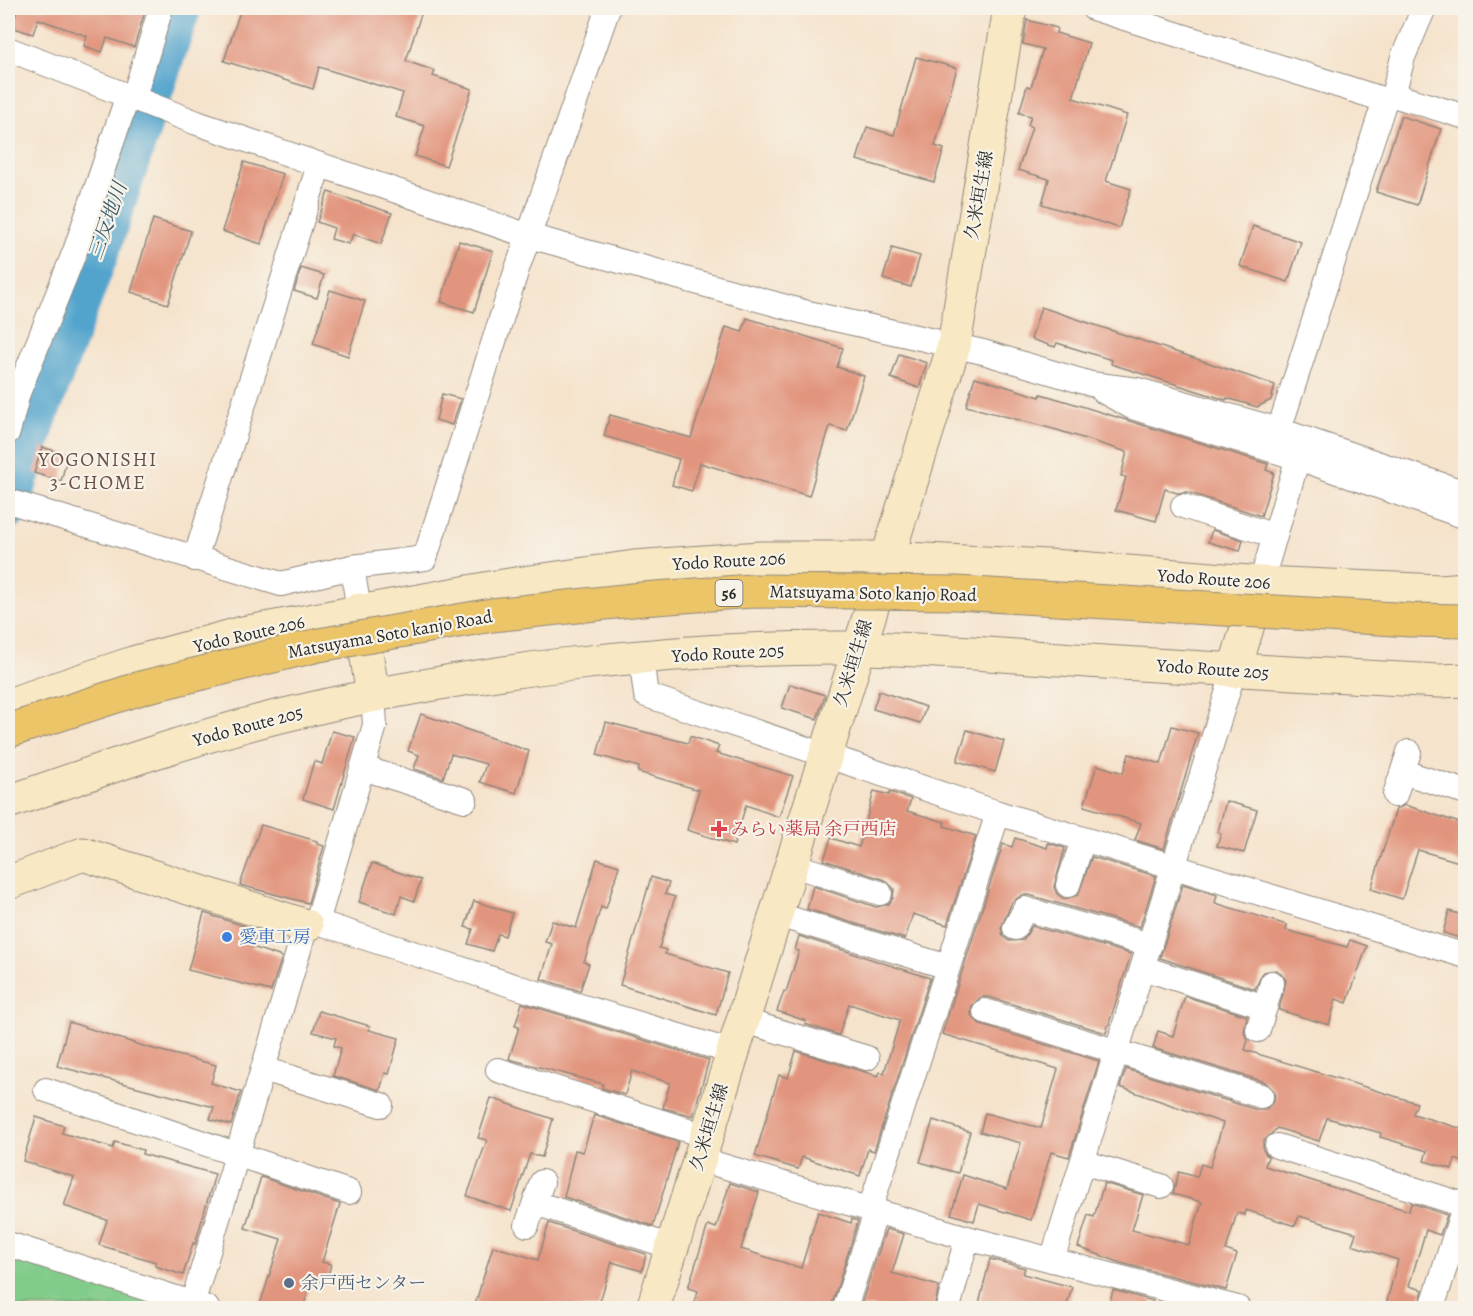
<svg xmlns="http://www.w3.org/2000/svg" width="1473" height="1316" font-family="Alegreya,'Noto Serif JP',serif">
<rect width="100%" height="100%" fill="#f7f3e8"/>
<filter id="ink" filterUnits="userSpaceOnUse"><feTurbulence type="fractalNoise" baseFrequency=".0167" numOctaves="2"/><feDisplacementMap in="SourceGraphic" scale="12" xChannelSelector="R" yChannelSelector="G"/><feConvolveMatrix kernelMatrix="1 2 1 2 8 2 1 2 1" color-interpolation-filters="sRGB"/></filter>
<filter id="wash" filterUnits="userSpaceOnUse"><feTurbulence type="fractalNoise" baseFrequency=".008" numOctaves="4" result="noise"/><feDisplacementMap in="SourceGraphic" scale="24" xChannelSelector="R" yChannelSelector="G"/><feGaussianBlur stdDeviation="1.35" result="paint"/><feColorMatrix in="noise" values="0 0 0 0 0 0 0 0 0 0 0 0 0 0 0 0 0 1.4 0 .05"/><feComposite in="paint" operator="in"/></filter>
<g filter="url(#wash)">
<rect width="100%" height="100%" fill="#f5e3cc"/>
<path fill="#81cc8a" stroke="#567c5a" stroke-width="1.5" d="M8 1249 173 1308H8Z"/>
<path fill="#52a4cd" stroke="#3e687c" stroke-width="1.5" d="M168 8H188L167 71 158 77 146 73Z"/>
<g fill="none" stroke-linecap="round" stroke-linejoin="round">
<path stroke="#52a4cd" stroke-width="44" d="M8 507 35 418 97 253 179 8"/>
</g>
<g id="blocks">
<g fill="#e2957e">
<path d="M14 8H146L134 47 107 38 102 52 84 46 87 36 38 19 33 34 11 27 17 11Z"/>
<path d="M241 8H423L406 61 435 71 433 76 472 89 446 166 415 156 425 126 396 117 403 93 319 67 313 89 224 61Z"/>
<path d="M1027 20 1057 28 1056 33 1089 43 1073 98 1127 115 1106 181 1131 189 1119 228 1042 204 1049 179 1018 170 1032 127 1028 125 1031 116 1019 113 1027 86 1031 87 1043 49 1023 44Z"/>
<path d="M916 57 957 68 935 146 944 149 934 182 857 160 867 127 894 135Z"/>
<path d="M1401 116 1441 129 1417 205 1376 192Z"/>
<path d="M244 162 283 174 261 244 222 231Z"/>
<path d="M328 192 392 213 381 244 353 234 349 244 331 239 334 228 317 222Z"/>
<path d="M153 219 191 231 168 304 131 292Z"/>
<path d="M1253 226 1301 242 1288 282 1240 266Z"/>
<path d="M459 241 493 251 474 312 441 302Z"/>
<path d="M892 248 920 256 911 287 883 279Z"/>
<path d="M301 268 324 275 317 298 294 291Z"/>
<path d="M330 290 365 301 348 356 313 344Z"/>
<path d="M1041 307 1275 385 1271 400 1257 407 1227 398 1226 400 1111 364 1112 360 1057 343 1055 347 1031 339Z"/>
<path d="M747 318 843 348 837 367 864 376 847 431 830 426 809 496 700 463 692 491 672 485 679 459 604 436 610 415 691 438 726 327 742 332Z"/>
<path d="M899 354 927 363 919 388 891 378Z"/>
<path d="M975 377 1040 397 1041 394 1065 401 1268 464 1266 470 1274 473 1261 516 1187 492 1177 493 1165 489 1156 521 1116 510 1126 477 1121 476 1127 452 1057 430 966 406Z"/>
<path d="M442 394 461 399 452 425 436 420Z"/>
<path d="M42 447 68 455 61 481 34 473Z"/>
<path d="M1212 530 1243 540 1240 551 1208 542Z"/>
<path d="M790 684 825 695 817 719 782 708Z"/>
<path d="M879 691 926 707 920 723 873 709Z"/>
<path d="M421 714 529 751 516 793 480 782 486 764 451 754 443 778 414 769 419 755 408 751Z"/>
<path d="M606 722 688 743 690 736 719 746 716 753 793 776 779 817 746 805 734 845 687 830 699 790 638 772 639 767 597 755Z"/>
<path d="M1172 726 1198 733 1164 849 1135 840 1141 823 1084 806 1097 765 1123 773 1129 754 1161 764Z"/>
<path d="M967 730 1004 741 995 772 957 761Z"/>
<path d="M332 731 355 737 334 809 303 799 314 761 322 764Z"/>
<path d="M874 791 889 795 890 792 911 799 907 811 945 822 944 826 976 836 947 925 913 914 905 939 807 909 813 886 876 907 889 904 893 898 894 889 885 880 824 860 831 838 859 847Z"/>
<path d="M1226 801 1257 810 1244 853 1217 846 1221 833 1218 832Z"/>
<path d="M1405 805 1466 825V864L1418 850 1402 899 1371 889 1396 809Z"/>
<path d="M261 825 317 841V844L324 846 308 903 240 885Z"/>
<path d="M1015 838 1047 848 1048 843 1065 848 1054 887 1057 894 1064 899 1078 895 1092 857 1156 876 1140 927 1029 895H1022L1012 902 1001 928 1003 936 1009 941 1023 940 1032 926 1131 954 1106 1033 989 997H981L972 1006 971 1015 981 1025 1099 1061 1069 1157 1051 1152 1031 1220 979 1204 974 1221 951 1214 963 1175 1007 1189 1021 1143 980 1132 985 1113 1041 1128 1058 1069 942 1034 1003 844 1012 847Z"/>
<path d="M597 859 619 866 606 909 601 907 584 962 589 964 580 991 541 979 552 944 545 942 552 921 576 928Z"/>
<path d="M372 863 421 880 414 901 401 896 396 914 359 902Z"/>
<path d="M651 877 669 883 665 894 675 897 659 948 666 950 665 954 728 973 716 1015 620 985Z"/>
<path d="M1183 884 1217 895 1215 903 1287 925 1286 930 1347 947 1350 940 1367 946 1347 1003 1336 999 1329 1025 1279 1010 1286 980 1277 970 1263 972 1255 989 1160 958Z"/>
<path d="M474 901 512 913 505 936 498 934 492 951 468 944 473 929 465 927Z"/>
<path d="M1449 911 1466 916V940L1443 933Z"/>
<path d="M204 913 257 930 252 947 282 957 271 991 188 970Z"/>
<path d="M799 936 930 978 874 1151 868 1149 860 1176 802 1157 798 1169 755 1156 779 1075 788 1078 796 1051 878 1076 880 1072 884 1073 900 1020 849 1004 839 1035 805 1024 806 1021 777 1011 784 991 786 992 799 951 795 950Z"/>
<path d="M1185 996 1247 1016 1244 1033 1248 1040 1245 1050 1417 1103 1413 1114 1466 1130V1163L1455 1159 1452 1169 1424 1161 1427 1151 1380 1137 1381 1133 1327 1118 1319 1141 1277 1128 1263 1142V1150L1268 1157 1265 1166 1409 1211 1411 1203 1447 1215 1440 1235 1426 1230 1409 1286 1423 1290 1418 1308H1385L1398 1260 1352 1245 1356 1233 1299 1216 1295 1226 1246 1210 1245 1215 1237 1213 1226 1250 1237 1254 1226 1290 1121 1263 1078 1247 1088 1215 1094 1217 1104 1183 1143 1195 1132 1230 1189 1245 1202 1202 1173 1194 1179 1172 1197 1177 1201 1164 1210 1167 1223 1123 1120 1087 1126 1069 1257 1110H1265L1274 1101 1275 1092 1265 1082 1153 1048 1158 1031 1173 1036Z"/>
<path d="M522 1003 709 1060 693 1116 663 1108 670 1083 632 1071 625 1095 602 1088 603 1084 509 1059 519 1027 515 1026Z"/>
<path d="M319 1011 370 1026 369 1030 399 1038 389 1074 385 1073 380 1090 333 1076 341 1048 334 1046 336 1038 313 1032Z"/>
<path d="M69 1022 146 1047 216 1065 211 1083 241 1092 231 1125 210 1119 214 1107 57 1066Z"/>
<path d="M491 1098 553 1119 542 1157 530 1154 511 1211 467 1196 487 1140 478 1138Z"/>
<path d="M594 1115 678 1142 653 1226 564 1197 575 1150 583 1152Z"/>
<path d="M36 1117 64 1126 62 1133 113 1148 115 1142 143 1150 142 1154 215 1174 195 1244 193 1243 183 1275 155 1266 156 1262 99 1245 107 1220 64 1206 74 1177 23 1161Z"/>
<path d="M933 1120 970 1132 958 1173 920 1162Z"/>
<path d="M261 1177 340 1204 322 1262 331 1264 326 1283 312 1279 303 1308H259L281 1239 245 1228Z"/>
<path d="M730 1183 759 1192 741 1249 801 1268 818 1212 851 1223 852 1219 858 1221 831 1308H693L698 1291 688 1288 708 1225 716 1228Z"/>
<path d="M549 1223 646 1254 642 1271 612 1262 598 1308H474L493 1246 538 1260Z"/>
<path d="M886 1229 904 1234 892 1273 939 1286 934 1308H860Z"/>
<path d="M990 1259 1025 1268 1023 1274 1072 1287 1066 1308H1037L1016 1304 1015 1308H978Z"/>
<path d="M1113 1290 1153 1301 1151 1308H1108Z"/>
</g>
</g>
</g>
<g filter="url(#ink)">
<use href="#blocks" fill-opacity="0" stroke="#90877c" stroke-width="1.5"/>
<g fill="none" stroke-linecap="round" stroke-linejoin="round">
<g stroke="#90877c" stroke-width="26">
<g id="street">
<path d="M1093 8 1385 100 1393 95 1466 117"/>
<path d="M8 49 197 123 529 236 808 313 983 352 1091 384 1138 390 1279 430 1466 493"/>
<path d="M1393 95 1403 57 1424 8"/>
<path d="M133 100 161 8"/>
<path d="M1103 391 1132 407 1298 458 1466 517"/>
<path d="M1279 430 1385 100"/>
<path d="M8 432 18 393 75 251 127 98"/>
<path d="M8 501 281 584 352 567"/>
<path d="M1183 506 1275 536"/>
<path d="M195 559 319 165"/>
<path d="M1261 583 1302 444"/>
<path d="M359 610 352 567 425 558 517 269 608 8"/>
<path d="M641 658 646 695 998 813 1466 956"/>
<path d="M363 768 465 800"/>
<path d="M1403 772 1466 792"/>
<path d="M1395 795 1409 752"/>
<path d="M790 864 880 893"/>
<path d="M1068 885 1083 840"/>
<path d="M775 914 948 967"/>
<path d="M317 922 375 725 373 695"/>
<path d="M1015 928 1025 909 1150 945"/>
<path d="M1143 968 1265 1007"/>
<path d="M985 1011 1261 1096"/>
<path d="M742 1020 867 1058"/>
<path d="M1258 1030 1272 983"/>
<path d="M263 1069 381 1105"/>
<path d="M498 1070 706 1136"/>
<path d="M46 1090 349 1192"/>
<path d="M1277 1146 1464 1205"/>
<path d="M699 1159 967 1238 1238 1308"/>
<path d="M1083 1162 1161 1186"/>
<path d="M535 1203 672 1247"/>
<path d="M870 1209 998 813"/>
<path d="M527 1225 542 1182"/>
<path d="M8 1244 207 1308"/>
<path d="M1052 1260 1234 671"/>
<path d="M191 1308 306 926 317 922 514 986 732 1052"/>
<path d="M845 1308 876 1212"/>
<path d="M948 1308 967 1238"/>
<path d="M1432 1308 1466 1201"/>
</g>
</g>
<g stroke="#90877c" stroke-width="35">
<g id="secondary">
<path d="M359 610 373 695"/>
<path d="M1234 671 1260 585"/>
<path d="M8 705 133 663 243 633 496 587 634 567 760 558H885L1067 567 1261 583 1440 591 1466 589"/>
<path d="M8 802C95 772 182 741 272 718 459 672 663 646 857 648 939 649 1022 657 1104 662 1216 669 1327 675 1439 681L1466 680"/>
<path d="M8 883 83 854 306 926"/>
<path d="M653 1308 954 345 1010 8"/>
</g>
</g>
<use href="#street" stroke="#fff" stroke-width="24"/>
<use href="#secondary" stroke="#f8e8c3" stroke-width="33"/>
<g stroke="#90877c" stroke-width="35" stroke-linecap="butt">
<path id="highway-bridge" d="M8 731 144 687 319 645 492 615 642 599 752 591 956 593 1411 620 1466 621"/>
</g>
<use href="#highway-bridge" stroke="#edc569" stroke-width="33"/>
</g>
</g>
<path fill="#e0444e" stroke="#f7f3e8" stroke-width="2" d="M716 820h6v6h6v6h-6v6h-6v-6h-6v-6h6z"/>
<circle fill="#3f7fe0" stroke="#f7f3e8" stroke-width="2" cx="227" cy="937" r="6"/>
<circle fill="#5c6f8a" stroke="#f7f3e8" stroke-width="2" cx="289" cy="1283" r="6"/>
<g text-anchor="middle" stroke-width="4.5" stroke-linejoin="round" paint-order="stroke">
<rect fill="#f7f3e8" stroke="#686764" stroke-width="1.5" x="715.5" y="580" width="27" height="26" rx="4.5"/>
<g font-size="16" font-weight="bold" fill="#2b2b2b">
<text x="729" y="599">56</text>
</g>
<g font-size="18" fill="#2b2b2b" stroke="#f7f3e8">
<text transform="translate(979 195) rotate(-80)" y="6">久米垣生線</text>
<text transform="translate(729 561) rotate(-3)" y="6">Yodo Route 206</text>
<text transform="translate(1214 579) rotate(4)" y="6">Yodo Route 206</text>
<text transform="translate(873 593) rotate(1)" y="6">Matsuyama Soto kanjo Road</text>
<text transform="translate(249 634) rotate(-13)" y="6">Yodo Route 206</text>
<text transform="translate(390 634) rotate(-10)" y="6">Matsuyama Soto kanjo Road</text>
<text transform="translate(728 653) rotate(-3)" y="6">Yodo Route 205</text>
<text transform="translate(853 663) rotate(-73)" y="6">久米垣生線</text>
<text transform="translate(1213 669) rotate(4)" y="6">Yodo Route 205</text>
<text transform="translate(248 726) rotate(-15)" y="6">Yodo Route 205</text>
<text transform="translate(709 1127) rotate(-73)" y="6">久米垣生線</text>
</g>
<g font-size="18" fill="#be3a42" stroke="#f7f3e8" text-anchor="start">
<text x="731" y="835">みらい薬局 余戸西店</text>
</g>
<g font-size="18" fill="#366cbe" stroke="#f7f3e8" text-anchor="start">
<text x="239" y="943">愛車工房</text>
</g>
<g font-size="18" fill="#4e5e75" stroke="#f7f3e8" text-anchor="start">
<text x="301" y="1289">余戸西センター</text>
</g>
<g font-size="20" font-style="italic" fill="#3b5b6c" stroke="#f7f3e8">
<text transform="translate(107 221) rotate(-71)" y="7">三反地川</text>
</g>
<g font-size="20" letter-spacing="1.5" fill="#6b5048" stroke="#f7f3e8">
<text x="98" y="466">YOGONISHI<tspan x="98" dy="23">3-CHOME</tspan></text>
</g>
</g>
<rect width="1473" height="1316" fill="none" stroke="#f7f3e8" stroke-width="30"/>
</svg>
